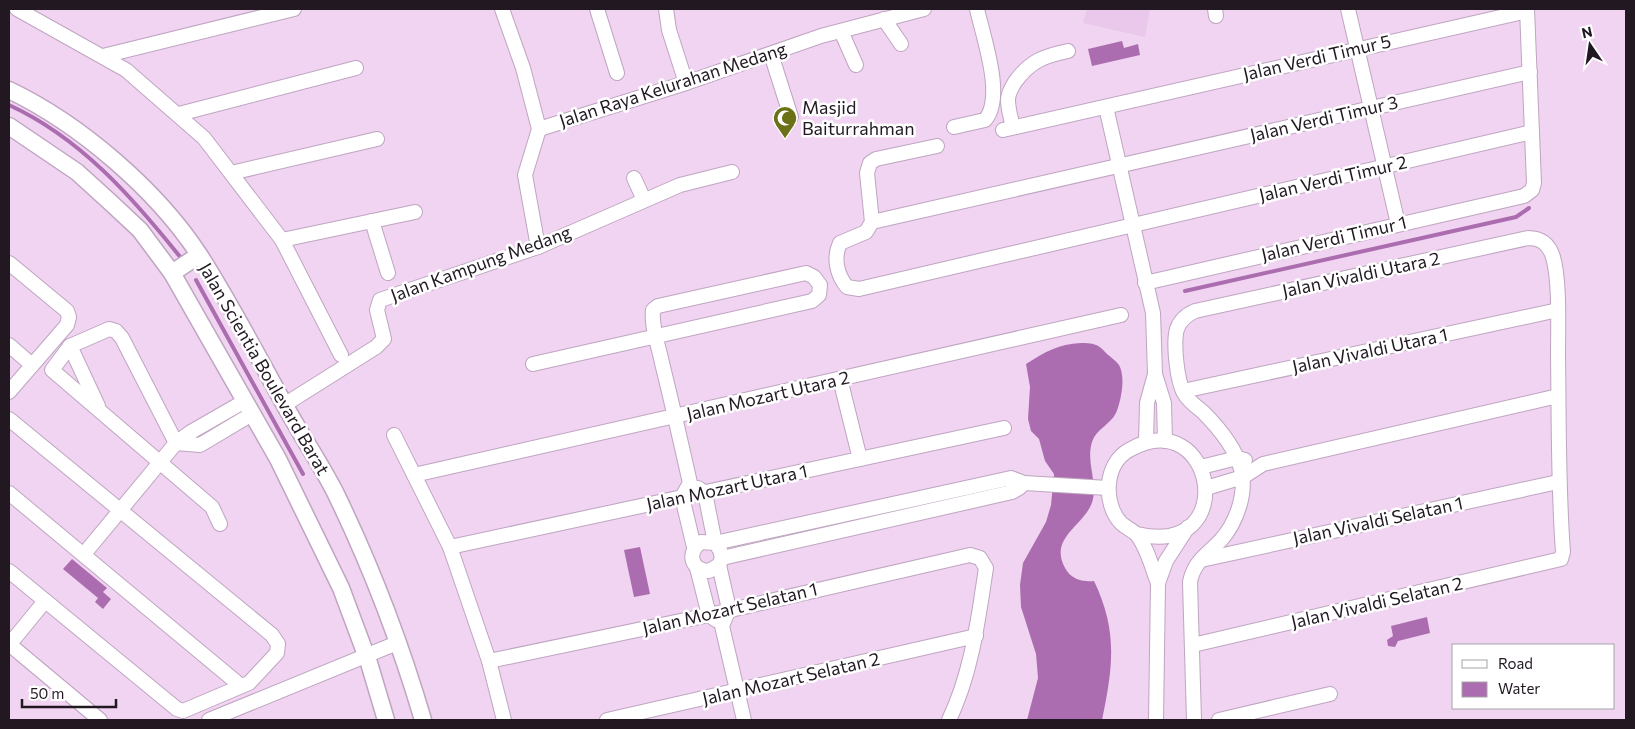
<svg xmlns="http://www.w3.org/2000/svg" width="1635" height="729" font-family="Commissioner,sans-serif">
<rect width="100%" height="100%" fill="#f0d4f1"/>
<path fill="#e9c8eb" d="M1087 9H1150L1145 37 1083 23Z"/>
<g fill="#ab6daf">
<path d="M1122 41 1124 48 1138 44 1140 55 1092 66 1088 49Z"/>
<path d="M1081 343C1085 343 1091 343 1096 345 1100 346 1104 351 1107 354 1111 357 1116 361 1119 365 1126 377 1121 401 1116 413 1110 425 1096 429 1092 442 1086 461 1097 481 1093 499 1087 526 1045 537 1067 571 1073 580 1084 582 1094 581 1118 631 1113 667 1102 720H1027L1038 678 1036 654 1021 607 1020 585 1023 563 1046 522 1051 505 1054 474 1045 461 1039 439 1031 431 1028 419 1030 387 1026 364C1045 352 1058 344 1081 343Z"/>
<path d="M640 547 650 594 634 597 624 550Z"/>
<path d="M72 559 107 588 103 592 111 599 103 609 95 602 98 598 63 569Z"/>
<path d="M1427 617 1430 633 1398 641 1395 647 1388 646 1387 640 1393 636 1391 626Z"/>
</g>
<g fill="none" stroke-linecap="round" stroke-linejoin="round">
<g stroke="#ab6daf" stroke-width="4">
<path d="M9 105C81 138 133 198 181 258"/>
<path d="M196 280 303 474"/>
<path d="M1185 291 1516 217 1529 208"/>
</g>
<g stroke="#bfa5c1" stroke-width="16">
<g id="minor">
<path d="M17 9 126 70 204 138 282 240 341 355"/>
<path d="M502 9 523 68 539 129 525 175 538 247"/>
<path d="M597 9 617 73"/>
<path d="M666 9 669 30 686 83"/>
<path d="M1215 9 1216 16"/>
<path d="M1348 9 1398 224"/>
<path d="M884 19 901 44"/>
<path d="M841 31 856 65"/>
<path d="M771 54 791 117"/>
<path d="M103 56 294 9"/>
<path d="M1106 107 1153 313 1155 374"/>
<path d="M179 114 356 68"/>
<path d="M954 127 985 120C1005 97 983 37 977 9"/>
<path d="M1013 127C1011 119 1008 109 1008 100 1008 93 1012 87 1015 82 1030 61 1044 56 1068 51"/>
<path d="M539 129 686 83 821 36 924 9"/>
<path d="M1003 130 1527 11"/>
<path d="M231 173 377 139"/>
<path d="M634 178 644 200"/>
<path d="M372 221 388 273"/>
<path d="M872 222 866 232 840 243C833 258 837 275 847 287L859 289 1532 132"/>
<path d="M872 222 1530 72"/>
<path d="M872 222 867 173 870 163 876 159 937 146"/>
<path d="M282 240 415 212"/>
<path d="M9 263 67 311 69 317 67 325 9 392"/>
<path d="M1145 283 1524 196 1532 190 1534 183 1527 9"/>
<path d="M9 345 32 365"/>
<path d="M70 346 98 406"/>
<path d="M533 364 812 301 819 295 820 285 814 277 806 273 658 306 653 310C651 327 659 347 662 363 672 403 681 443 690 483L682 497 694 547"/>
<path d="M840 379 860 459"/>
<path d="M1183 391 1558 310"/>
<path d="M284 405 376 347 384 339 377 310 380 300 538 247 680 185 732 172"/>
<path d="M394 435 450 547 489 661 504 720"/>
<path d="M1146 442 1147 403 1155 374 1164 403 1165 441"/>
<path d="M176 443 122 338 116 331 109 329 70 346 52 370 212 507 220 524"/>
<path d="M176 443 200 445 252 414"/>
<path d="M1201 467 1237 458 1245 460"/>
<path d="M414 475 1121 315"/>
<path d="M698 488 705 493 715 543 720 550 722 558 719 565 709 571C690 570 687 552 701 542L715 543 1011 478 1024 483 1108 488"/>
<path d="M1206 488 1243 477 1263 464 1558 396"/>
<path d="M9 493 241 686"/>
<path d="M1137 534C1243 559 1214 401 1129 450 1104 464 1103 504 1121 523 1126 528 1133 530 1137 535 1147 547 1152 568 1158 583L1166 561 1188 527"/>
<path d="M450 547 1004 428"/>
<path d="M84 554 176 443 191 432 245 401"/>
<path d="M722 558 1012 492 1019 488 1024 483"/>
<path d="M1201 560 1558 482"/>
<path d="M719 565 729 609 722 626 744 720"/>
<path d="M697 568 709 615 716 620"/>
<path d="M9 571 177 709 183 711 249 683 277 653 278 644 272 635 9 419"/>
<path d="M9 644 100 720"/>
<path d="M9 645 45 601"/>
<path d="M1193 645 1561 559 1563 552C1558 486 1559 422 1558 356 1558 329 1560 281 1553 257 1549 244 1541 238 1528 238L1195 311C1186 315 1180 320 1177 329 1173 343 1177 381 1184 393 1189 402 1196 406 1203 412 1219 428 1235 447 1241 469 1247 492 1237 522 1221 540 1207 555 1194 561 1190 582L1194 720"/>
<path d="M489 661 709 615 970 555 980 558 986 568C978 620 972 672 949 720"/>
<path d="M209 720 397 643"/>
<path d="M607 720 976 636"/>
<path d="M1156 720 1158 583"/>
<path d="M1219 720 1330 694"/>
</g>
</g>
<g stroke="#bfa5c1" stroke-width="19">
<g id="tertiary">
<path d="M9 90C80 124 157 190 200 256 230 303 256 353 283 402 299 432 319 461 335 492 371 566 400 642 423 720"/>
<path d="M9 126 77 172 110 202 140 230 172 273 278 459 341 588 369 663 386 720"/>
<path d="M172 273 199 255"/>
</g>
</g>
<use href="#minor" stroke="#fff" stroke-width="14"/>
<use href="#tertiary" stroke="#fff" stroke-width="16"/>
</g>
<defs>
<g id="mosque-pin" transform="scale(1.25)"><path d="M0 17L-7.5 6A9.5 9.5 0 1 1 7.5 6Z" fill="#6c7117" stroke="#fff"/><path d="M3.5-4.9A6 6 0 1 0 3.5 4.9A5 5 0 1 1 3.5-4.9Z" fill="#fff"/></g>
</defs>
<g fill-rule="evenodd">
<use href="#mosque-pin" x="785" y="118"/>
</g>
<g text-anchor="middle" stroke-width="5" stroke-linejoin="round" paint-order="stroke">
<g font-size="18" fill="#211822" stroke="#fff">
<text transform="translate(1317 58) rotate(-13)" y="6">Jalan Verdi Timur 5</text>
<text transform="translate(673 85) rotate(-18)" y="6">Jalan Raya Kelurahan Medang</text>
<text transform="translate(1324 119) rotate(-13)" y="6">Jalan Verdi Timur 3</text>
<text transform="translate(1333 179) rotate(-13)" y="6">Jalan Verdi Timur 2</text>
<text transform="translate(1334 239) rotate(-13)" y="6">Jalan Verdi Timur 1</text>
<text transform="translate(481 264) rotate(-20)" y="6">Jalan Kampung Medang</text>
<text transform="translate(1361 275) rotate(-12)" y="6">Jalan Vivaldi Utara 2</text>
<text transform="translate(1370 351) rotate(-12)" y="6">Jalan Vivaldi Utara 1</text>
<text transform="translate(264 369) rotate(60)" y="6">Jalan Scientia Boulevard Barat</text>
<text transform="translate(768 396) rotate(-13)" y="6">Jalan Mozart Utara 2</text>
<text transform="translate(727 488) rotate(-12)" y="6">Jalan Mozart Utara 1</text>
<text transform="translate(1378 521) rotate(-12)" y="6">Jalan Vivaldi Selatan 1</text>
<text transform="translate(1377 603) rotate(-13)" y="6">Jalan Vivaldi Selatan 2</text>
<text transform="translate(730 609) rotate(-13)" y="6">Jalan Mozart Selatan 1</text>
<text transform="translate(791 679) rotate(-13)" y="6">Jalan Mozart Selatan 2</text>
</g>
<g font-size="18" fill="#211822" stroke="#fff" text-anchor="start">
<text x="802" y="114">Masjid<tspan x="802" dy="21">Baiturrahman</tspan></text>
</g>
</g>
<rect width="1635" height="729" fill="none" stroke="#211822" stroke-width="20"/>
<rect x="1452" y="644" width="162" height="65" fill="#ffffff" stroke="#a6a3a7"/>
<rect x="1462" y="660" width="25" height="8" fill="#ffffff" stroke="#a6a3a7"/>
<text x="1498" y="669" font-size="15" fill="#211822">Road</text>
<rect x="1462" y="682" width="25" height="15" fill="#ab6daf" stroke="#a6a3a7"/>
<text x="1498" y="694" font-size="15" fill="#211822">Water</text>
<g transform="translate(1590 45) rotate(347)" stroke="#ffffff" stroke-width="4" paint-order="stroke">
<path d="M0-4L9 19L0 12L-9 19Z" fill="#211822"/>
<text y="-8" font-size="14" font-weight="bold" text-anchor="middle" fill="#211822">N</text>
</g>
<path d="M22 699v8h94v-8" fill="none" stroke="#211822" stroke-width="2.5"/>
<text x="30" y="699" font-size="15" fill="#211822" stroke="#ffffff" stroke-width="4" paint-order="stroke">50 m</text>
</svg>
